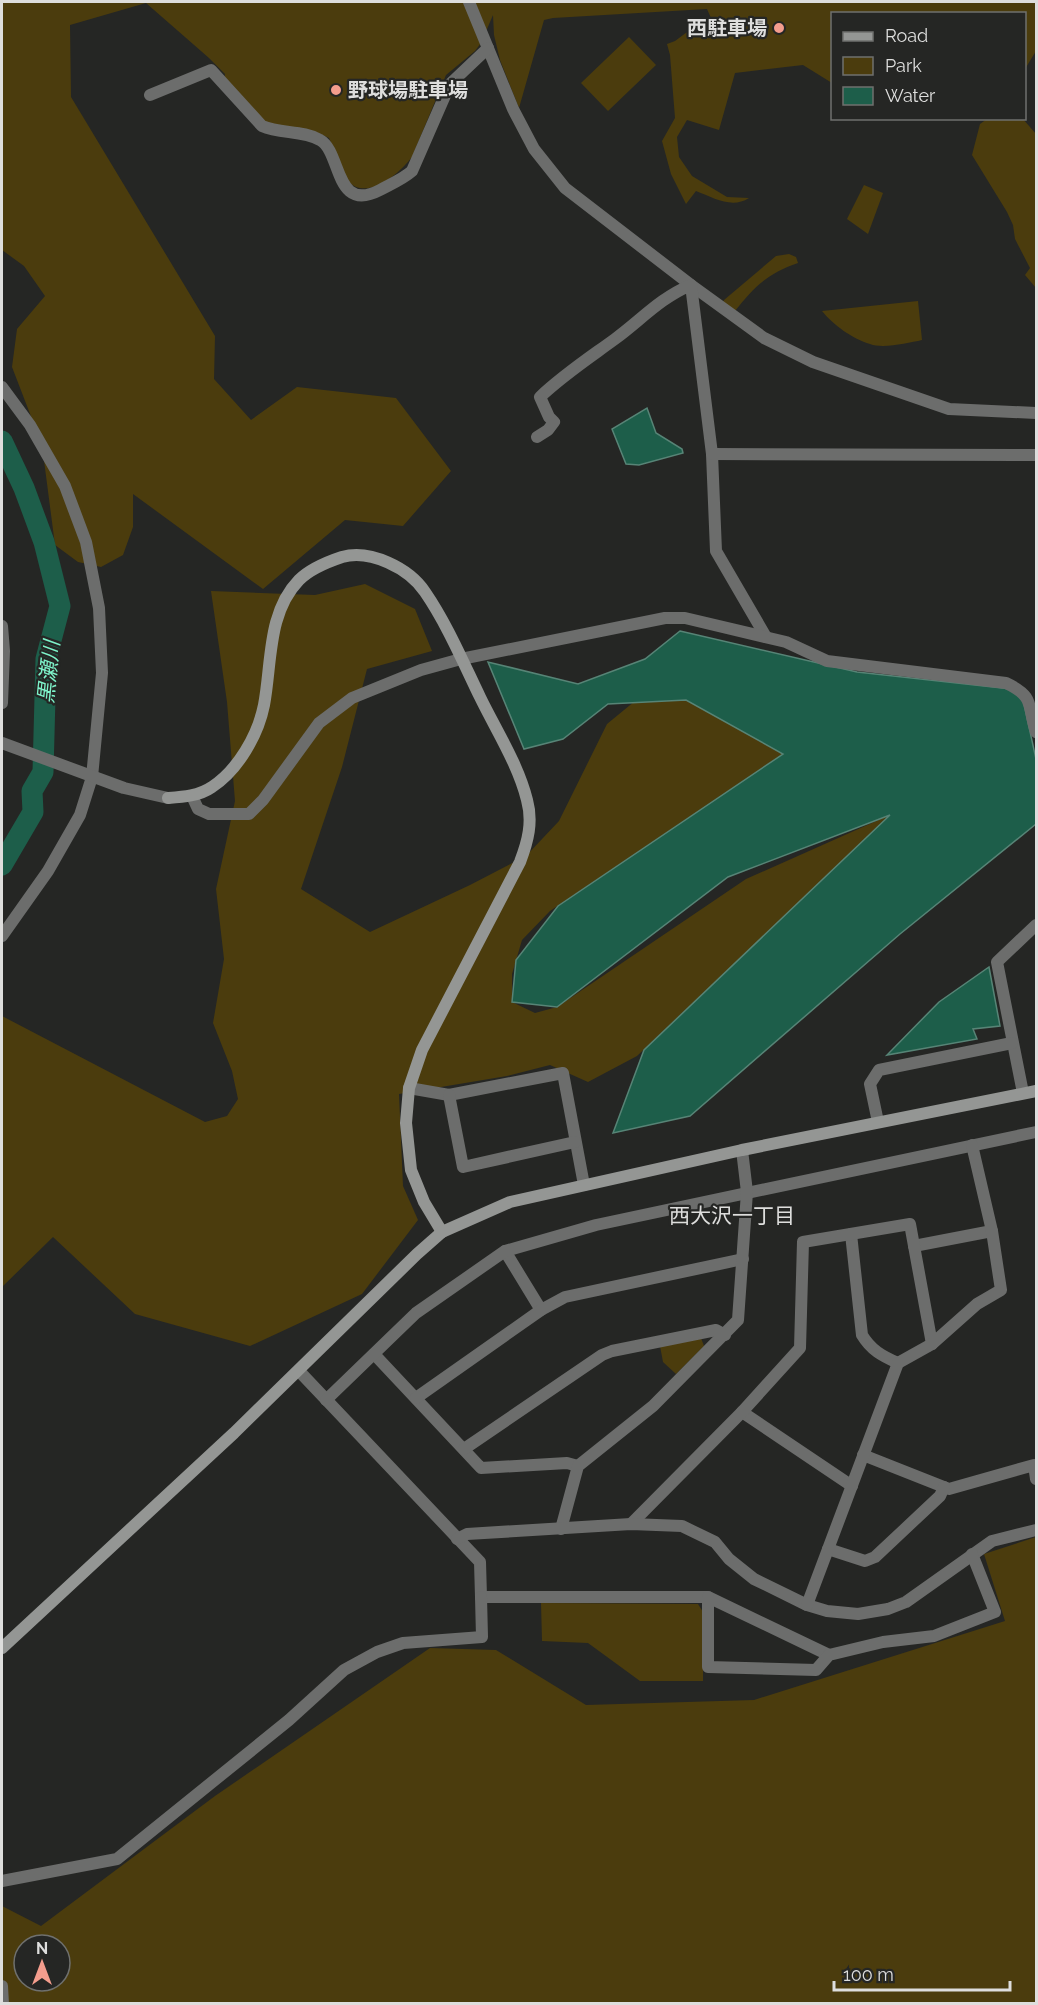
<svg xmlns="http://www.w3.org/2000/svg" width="1038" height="2005" font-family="Raleway,'Noto Sans JP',sans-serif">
<rect width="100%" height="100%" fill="#252624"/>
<g fill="#4b3c0d" fill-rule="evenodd">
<path d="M2 2H1036V51L1025 69 1024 14H832V83L803 65 735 73 719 130 687 120 677 137 679 157 692 176 727 197 749 198C732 209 714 198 696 191L686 204 671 174 662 141 675 118 670 55 667 44 675 41 706 18H711L707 9 553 18 544 20 519 108 500 60 494 35 493 15 481 43 475 51 446 75 412 157C400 173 367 202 348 181 341 173 334 149 329 138L318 133 267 124 224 80 225 74 209 58 146 3 70 25 71 97 215 336 214 379 251 420 297 387 396 398 451 471 403 526 345 520 263 589 133 494V527L123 555 101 567 78 562 55 545 42 445 12 367 17 329 45 296 24 266 2 250Z"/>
<path d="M629 37 656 65 608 111 581 83Z"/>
<path d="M987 119H1023L1036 134V288L1025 275 1030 268 1015 239 1013 225 1007 212 972 155 980 124Z"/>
<path d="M864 185 883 193 868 234 847 219Z"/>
<path d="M789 254 796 257 798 263C768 273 754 287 735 311L722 304 724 300 776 256Z"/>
<path d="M918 301 922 340C908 343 883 349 870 344 853 339 833 325 822 311Z"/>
<path d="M365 584 415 609 432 651 367 669 342 767 301 889 370 932 470 885 526 856 559 821 607 724 635 701 686 700 726 716 783 754 550 911 522 940 512 974V1002L535 1013 557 1007 746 879 892 814 637 1056 588 1082 550 1065 507 1076 399 1094 403 1186 418 1220 362 1294 250 1346 135 1314 53 1237 2 1287V1016L205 1122 227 1116 238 1099 232 1071 213 1023 224 959 216 889 235 801 227 702 211 591 315 595Z"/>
<path d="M701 1338 704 1346 676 1374 663 1362 660 1346Z"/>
<path d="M1036 1537V2003H2V1906L41 1926 215 1796 430 1648 496 1650 586 1705 754 1700 1005 1621 984 1554ZM24 1945H60V1981H24Z"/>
<path d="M541 1603 698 1604 703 1612V1681H640L588 1643 542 1641Z"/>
</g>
<g fill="#1d5e4a" stroke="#578476" stroke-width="1.5">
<path d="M647 408 656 433 682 449 683 453 639 465 626 464 612 429Z"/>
<path d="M680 631 857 672 1021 690 1036 759V824L900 934 690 1116 613 1133 644 1050 890 815 728 877 557 1007 512 1002 516 960 558 906 783 754 686 700 608 704 563 739 524 749 488 662 578 684 645 659Z"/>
<path d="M989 967 1000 1026 973 1029 977 1039 887 1055 939 1002Z"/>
</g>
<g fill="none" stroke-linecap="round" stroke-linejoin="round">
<path stroke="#1d5e4a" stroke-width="21" d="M2 441 24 488 44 542 60 606 46 659 43 772 32 791 33 812 2 865"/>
<g stroke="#6c6d6c" stroke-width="12">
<path d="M469 2 513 109 534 149 565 188 691 285 764 338 813 362 949 409 1036 413"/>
<path d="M150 95 211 70 262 126C280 134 303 130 320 140 342 152 334 214 380 190 391 184 403 179 412 171L450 84 488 48"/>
<path d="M2 387 30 425 65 486 86 542 99 608 102 673 92 777 80 815 48 871 2 936"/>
<path d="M537 437 548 430 554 422 549 417 540 397C563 375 589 358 615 339 641 320 660 298 691 285L712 454 716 551 766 637"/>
<path d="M712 454 1036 455"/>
<path d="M2 626 4 651 2 703"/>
<path d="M2 743 124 788 168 798"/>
<path d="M192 796 198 809 209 814H249L263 800 319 723 352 698 421 670 461 659 665 618H685L786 642 827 661 1006 683C1036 697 1027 706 1036 732"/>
<path d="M409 1088 449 1095 563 1073 584 1185"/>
<path d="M1023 1093 997 962 1036 925"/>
<path d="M449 1095 463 1167 575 1142"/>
<path d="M878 1122 870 1084 879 1070 1012 1043"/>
<path d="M851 1234 862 1335C871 1350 882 1356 898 1363"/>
<path d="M914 1246 992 1231"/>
<path d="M505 1251 541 1310"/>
<path d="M374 1354 481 1468 567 1463 578 1466"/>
<path d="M299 1371 480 1562 481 1597H708L829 1655"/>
<path d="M416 1398 541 1310 565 1297 743 1259"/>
<path d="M326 1400 416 1313 505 1251 596 1225 1036 1132"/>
<path d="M742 1412 852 1486"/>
<path d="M464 1449 602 1355 612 1351 716 1330 725 1335"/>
<path d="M863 1455 949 1489 1034 1465 1036 1479"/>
<path d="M631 1524 742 1412 800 1348 803 1242 910 1224 932 1344"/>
<path d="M561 1529 578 1466 653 1406 738 1320 747 1192 742 1150"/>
<path d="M457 1539 467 1534 631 1524 682 1526 715 1542 729 1559 754 1579 807 1605 827 1611 858 1614 888 1609 906 1602 992 1541 1036 1530"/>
<path d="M828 1549 865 1561 875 1557 940 1496 944 1487"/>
<path d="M708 1597V1667L816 1670 829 1655 883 1642 934 1636 995 1612 972 1554"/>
<path d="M807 1605 898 1363 932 1344 977 1304 1001 1290 992 1231 972 1145"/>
<path d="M2 1881 117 1859 289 1720 344 1670 377 1652 403 1643 482 1637 481 1597"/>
<path d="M2 1986 3 2004"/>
</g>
<g stroke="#949694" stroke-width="12">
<path d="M168 798C183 797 199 796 212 787 238 770 258 735 264 705 272 663 267 613 299 580 310 569 327 562 342 557 370 549 409 568 425 592 447 624 463 662 480 697 496 730 518 764 527 800 533 822 528 841 520 862L422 1050 409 1088 406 1123 411 1170 424 1202 442 1232"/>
<path d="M2 1648 234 1433 417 1254 442 1232 510 1202 742 1150 1036 1091"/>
</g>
</g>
<g fill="#f49d8d" stroke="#252624" stroke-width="2">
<circle cx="779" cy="28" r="6"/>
<circle cx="336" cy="90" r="6"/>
</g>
<g text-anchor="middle" stroke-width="4.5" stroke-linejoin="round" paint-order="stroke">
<g font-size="20" font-weight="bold" fill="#dededd" stroke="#252624" text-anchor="end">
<text x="767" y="35">西駐車場</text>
<text x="348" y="97" text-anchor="start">野球場駐車場</text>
</g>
<g font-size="21" font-style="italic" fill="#7ef3ca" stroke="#252624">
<text transform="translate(49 672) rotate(-84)" y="7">黒瀬川</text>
</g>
<g font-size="21" fill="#dededd" stroke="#252624">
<text x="732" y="1223">西大沢一丁目</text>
</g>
</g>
<rect width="1038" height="2005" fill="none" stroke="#dededd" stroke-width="6"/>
<rect x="831" y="12" width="195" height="108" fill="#252624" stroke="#6f706e" stroke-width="1.5"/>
<rect x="843" y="32" width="30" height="9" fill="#949694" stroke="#6f706e" stroke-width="1.5"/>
<text x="885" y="42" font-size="18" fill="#dededd">Road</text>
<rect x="843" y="57" width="30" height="18" fill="#4b3c0d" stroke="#6f706e" stroke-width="1.5"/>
<text x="885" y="72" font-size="18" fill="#dededd">Park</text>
<rect x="843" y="87" width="30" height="18" fill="#1d5e4a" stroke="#6f706e" stroke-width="1.5"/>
<text x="885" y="102" font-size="18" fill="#dededd">Water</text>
<g transform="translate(42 1963)"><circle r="28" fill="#252624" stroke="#6f706e" stroke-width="1.5"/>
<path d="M0-4.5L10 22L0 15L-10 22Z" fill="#f49d8d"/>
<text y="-9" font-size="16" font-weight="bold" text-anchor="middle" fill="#dededd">N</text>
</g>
<path d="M834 1981v9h176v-9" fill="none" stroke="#dededd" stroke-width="3"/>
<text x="843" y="1981" font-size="18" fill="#dededd" stroke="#252624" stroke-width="4.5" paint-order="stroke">100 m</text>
</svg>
